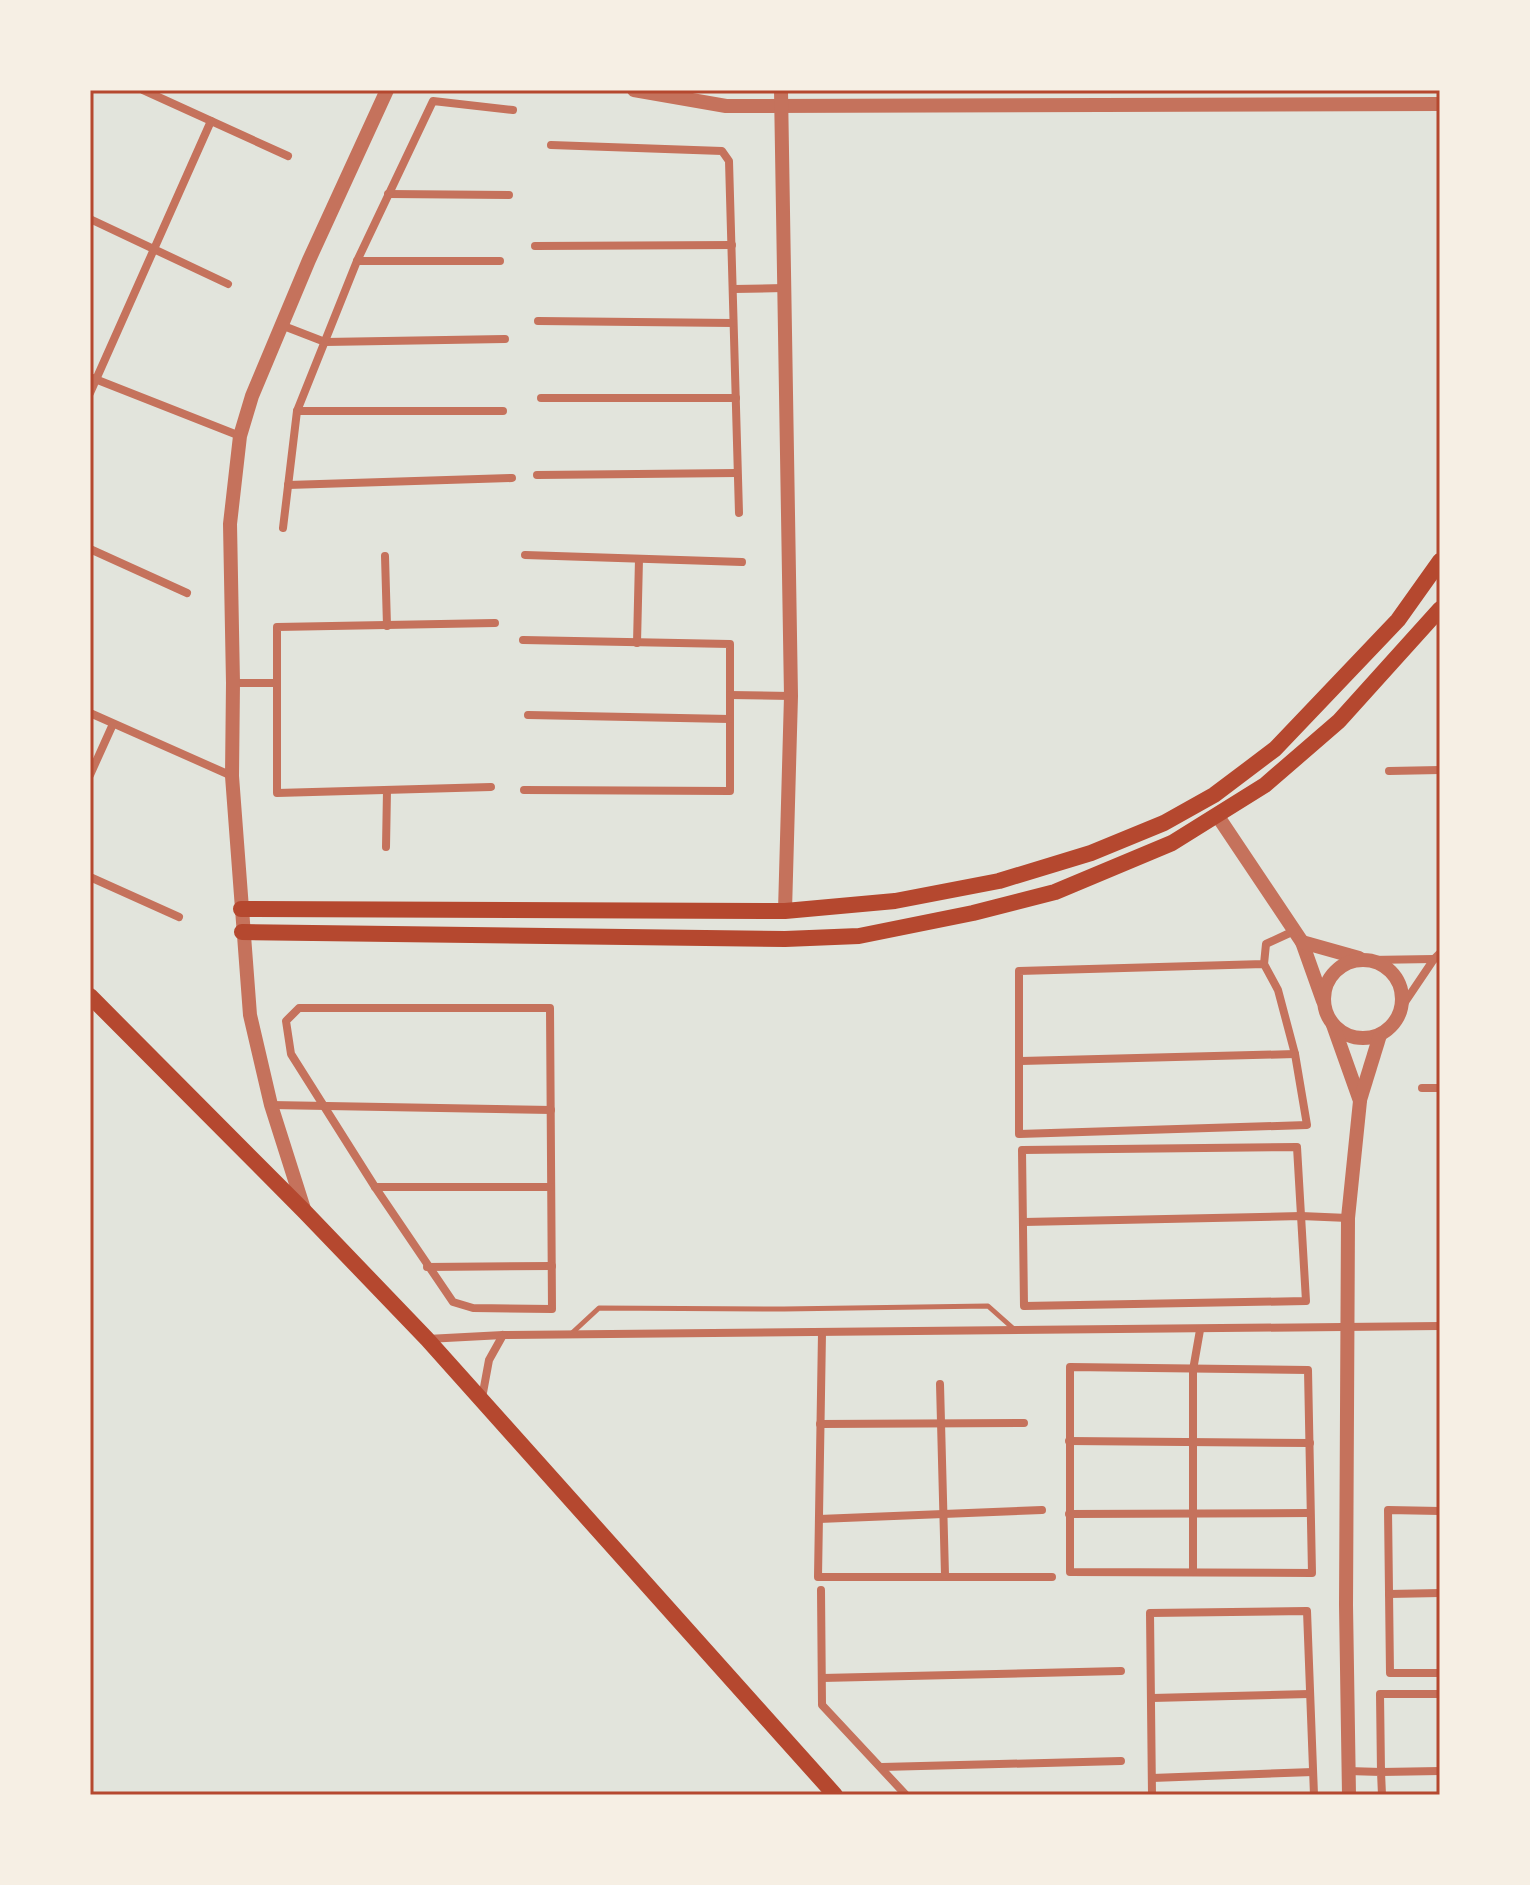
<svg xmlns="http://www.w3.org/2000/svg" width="1530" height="1885" font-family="'PT Sans',sans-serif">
<rect width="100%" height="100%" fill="#f6efe4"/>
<rect fill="#e2e4dc" x="90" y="90" width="1350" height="1705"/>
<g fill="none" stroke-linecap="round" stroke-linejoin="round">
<path stroke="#c5725c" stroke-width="5" d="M572 1333 599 1308 784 1309 988 1306 1015 1330"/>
<g stroke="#c5725c" stroke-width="8">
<path d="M143 90 288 156"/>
<path d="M551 145 722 151 729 161 739 513"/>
<path d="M388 194 509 195"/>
<path d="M90 219 228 284"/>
<path d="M535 246 732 245"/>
<path d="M357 261H500"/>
<path d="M734 289 784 288"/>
<path d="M538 321 733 323"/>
<path d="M281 325 325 342 505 339"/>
<path d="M90 377 240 436"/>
<path d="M90 393 211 121"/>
<path d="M541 398H736"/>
<path d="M297 411H503"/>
<path d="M537 475 737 473"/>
<path d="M288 485 512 478"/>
<path d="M283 528 297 411 357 261 433 101 513 110"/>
<path d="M90 549 187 593"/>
<path d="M525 555 742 562"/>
<path d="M385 556 387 626"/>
<path d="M523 640 730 644V791L524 790"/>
<path d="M637 643 639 559"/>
<path d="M233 683H277"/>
<path d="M730 695 791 696"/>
<path d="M90 713 232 776"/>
<path d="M528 715 730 719"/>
<path d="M1389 771 1440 770"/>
<path d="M90 775 113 724"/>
<path d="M491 787 277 793V627L495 623"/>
<path d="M386 847 387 790"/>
<path d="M90 877 179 917"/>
<path d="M1369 960 1434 959"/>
<path d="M1264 964 1019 971V1134L1307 1125 1295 1054 1278 990 1264 964 1266 944 1294 931"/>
<path d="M1403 1005 1434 959 1440 953"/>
<path d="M299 1008H550L552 1309 473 1308 453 1302 375 1187 291 1054 286 1021Z"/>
<path d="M1021 1061 1295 1054"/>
<path d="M1422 1088H1440"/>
<path d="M271 1105 551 1110"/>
<path d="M1297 1147 1306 1301 1024 1306 1022 1150Z"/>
<path d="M375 1187H551"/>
<path d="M1024 1222 1301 1216 1348 1218"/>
<path d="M427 1267 552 1266"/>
<path d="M822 1333 818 1577H1052"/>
<path d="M427 1339 503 1335 1440 1326"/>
<path d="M1070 1367 1308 1370 1312 1573 1070 1572Z"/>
<path d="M940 1384 945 1575"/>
<path d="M482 1398 489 1360 503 1335"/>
<path d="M820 1424 1024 1423"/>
<path d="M1069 1441 1310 1443"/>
<path d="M1440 1511 1388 1510 1390 1673H1440"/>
<path d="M1069 1514 1310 1513"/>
<path d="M819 1519 1042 1510"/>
<path d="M1193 1572V1370L1200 1330"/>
<path d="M821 1590 822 1705 906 1795"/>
<path d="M1389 1594 1440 1593"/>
<path d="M822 1678 1121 1671"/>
<path d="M1440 1694H1380L1381 1772 1440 1771"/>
<path d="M1152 1698 1309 1694"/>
<path d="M882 1767 1121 1761"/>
<path d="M1348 1771 1381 1772 1382 1795"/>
<path d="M1152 1778 1313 1772"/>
<path d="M1152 1795 1150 1613 1307 1611 1314 1795"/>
</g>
<g stroke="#c5725c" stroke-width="14">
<path d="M634 90 726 106 1440 104"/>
<path d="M781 90 791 696 785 911"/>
<path d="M1217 815 1302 942 1323 1001"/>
<path d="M1302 942 1359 958"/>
<circle cx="1363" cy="999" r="39"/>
<path d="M1333 1025 1360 1101 1348 1218 1346 1605 1349 1795"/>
<path d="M1360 1100 1380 1035"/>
<path d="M305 1212 271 1105 250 1015 232 776 233 683 230 524 240 436 252 396 309 260 387 90"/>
</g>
<g stroke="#b5482f" stroke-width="16">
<path d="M241 909 785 911 895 901 999 881 1091 853 1164 823 1214 795 1275 749 1398 620 1440 561"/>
<path d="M242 932 785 939 859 936 973 913 1055 892 1172 843 1265 785 1339 721 1440 609"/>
<path d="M90 996 305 1212 427 1339 835 1795"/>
</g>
</g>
<rect width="1530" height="1885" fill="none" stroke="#f6efe4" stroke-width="184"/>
<rect x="92" y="92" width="1346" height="1701" fill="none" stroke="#b5482f" stroke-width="3"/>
</svg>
